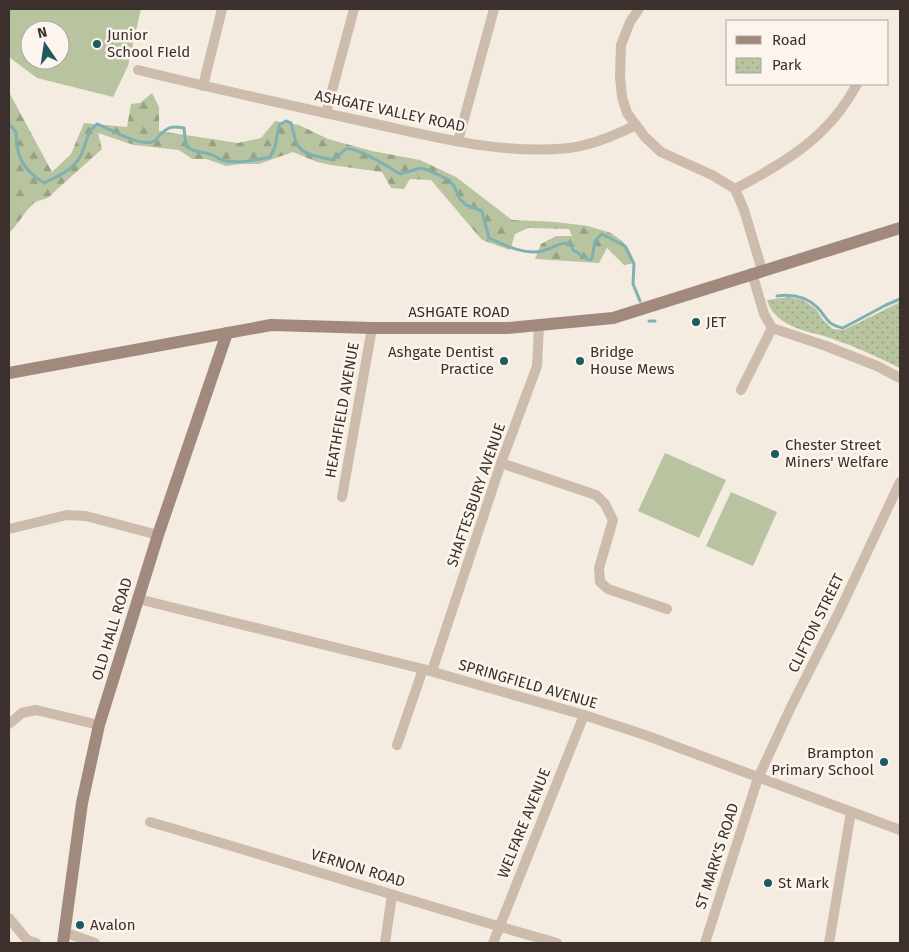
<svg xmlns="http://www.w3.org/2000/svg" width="909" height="952" font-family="'Fira Sans',sans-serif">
<defs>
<pattern id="forest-firs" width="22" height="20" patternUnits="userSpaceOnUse" patternTransform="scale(1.25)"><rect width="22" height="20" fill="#b8c4a0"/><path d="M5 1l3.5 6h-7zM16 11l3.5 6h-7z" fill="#97a083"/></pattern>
<pattern id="park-dots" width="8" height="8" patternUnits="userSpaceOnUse" patternTransform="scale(1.25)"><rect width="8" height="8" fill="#b8c4a0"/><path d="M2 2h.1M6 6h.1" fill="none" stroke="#97a083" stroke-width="1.8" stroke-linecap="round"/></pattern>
</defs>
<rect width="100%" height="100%" fill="#f4ebe1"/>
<path fill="url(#forest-firs)" d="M9 92 52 172 71 154 84 123 127 127 131 104 140 103 152 93 159 107V131L238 143 261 138 275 121 299 125 328 139 372 151 420 160 456 177 512 220 555 222 588 226 611 233 622 241 629 250 635 263 624 265 607 248 599 263 535 259 541 244 556 236H572L569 229 528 228 515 234 510 250 482 240 431 180 410 179 404 189 391 188 382 172 331 165 317 162 293 152 259 164H241L226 166 206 159H192L179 150 134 145 98 133 102 149 54 192C46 202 40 198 33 204 24 212 18 225 9 233Z"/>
<path fill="url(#park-dots)" d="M789 297 803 300 816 309 823 320 833 329 844 330 900 302V368C878 357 856 347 833 339 818 333 801 332 786 323 776 317 770 310 767 300Z"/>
<g fill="#b8c4a0" fill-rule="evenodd">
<path d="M9 9H141L128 66 113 97 37 78 9 57ZM30 30H60V60H30Z"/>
<path d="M665 453 726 480 699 538 638 511Z"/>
<path d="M731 492 777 512 753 566 706 546Z"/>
</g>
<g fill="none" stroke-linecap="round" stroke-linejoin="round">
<g stroke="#7fb0b2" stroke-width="3">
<path d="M9 124 16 132C16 156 22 169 44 183 58 176 74 170 81 155 87 143 86 132 97 124 110 129 141 148 155 141 155 140 160 135 160 135 168 126 174 126 184 128L186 146C194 153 202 151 212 155 216 156 218 159 222 160 237 164 256 160 270 157L275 147 279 125 286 121 291 123C293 129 294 136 296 142 301 156 322 157 334 160 338 157 342 151 346 149 355 146 391 168 400 174L421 168 428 170 449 180 454 186 460 199 466 205 482 211 489 238C505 245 523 255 542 251 554 249 558 241 571 244L573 250 587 259 591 260C596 248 590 243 602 234L625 246 634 264 633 284 640 301"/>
<path d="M777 296C791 294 806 297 817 307 828 318 825 324 843 328L886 305 900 299"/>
<path d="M649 321H655"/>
</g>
<g stroke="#cdbbac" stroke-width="10">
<path d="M639 9 630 22 621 45 620 76 622 97 627 113 645 137 661 152 712 175 735 189 744 210 762 270"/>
<path d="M138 70C216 89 293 106 371 123 436 137 501 155 569 148 593 145 614 136 636 125"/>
<path d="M203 86 222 9"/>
<path d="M326 113 354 9"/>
<path d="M458 141 494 9"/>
<path d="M735 189C786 162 829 137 857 84"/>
<path d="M752 273 764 314 772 328 826 346 877 366 900 378"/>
<path d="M741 390 772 328"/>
<path d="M501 463 596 495 605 504 613 520 599 568 600 582 608 589 667 609"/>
<path d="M342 497 372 328"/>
<path d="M9 529 67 515 86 516 158 535"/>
<path d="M138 599 423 669 584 715 645 735 900 830"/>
<path d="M432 671 501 463 537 366 539 326"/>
<path d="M9 724 22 713 36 710 99 725"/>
<path d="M397 745 423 669"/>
<path d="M150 822C286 861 421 905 557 943"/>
<path d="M9 918 27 940 36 943"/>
<path d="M64 932 95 943"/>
<path d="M385 943 392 895"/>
<path d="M493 943 584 715"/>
<path d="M705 943 758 778 791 707 840 610 900 482"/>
<path d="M829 943 851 812"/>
</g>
<g stroke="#a18a7d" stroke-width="12">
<path d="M9 373 271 325 372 328H507L613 318 900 228"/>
<path d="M63 943 82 803 99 725 158 535 227 333"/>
</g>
</g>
<g fill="#1f5a5e" stroke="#fbf5ee" stroke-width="2">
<circle cx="97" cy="44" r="5"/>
<circle cx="696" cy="322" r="5"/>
<circle cx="504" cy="361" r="5"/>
<circle cx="580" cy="361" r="5"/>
<circle cx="775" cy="454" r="5"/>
<circle cx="884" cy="762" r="5"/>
<circle cx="768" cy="883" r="5"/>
<circle cx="80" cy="925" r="5"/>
</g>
<g text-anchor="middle" stroke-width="5" stroke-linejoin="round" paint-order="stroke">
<g font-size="15" fill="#3b302b" stroke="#fbf5ee" text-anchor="start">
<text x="107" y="40">Junior<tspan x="107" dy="17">School FIeld</tspan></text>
<text x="706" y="327">JET</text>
<text x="494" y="357" text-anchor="end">Ashgate Dentist<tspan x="494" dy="17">Practice</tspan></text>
<text x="590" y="357">Bridge<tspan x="590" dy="17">House Mews</tspan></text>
<text x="785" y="450">Chester Street<tspan x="785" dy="17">Miners' Welfare</tspan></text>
<text x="874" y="758" text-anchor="end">Brampton<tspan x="874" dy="17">Primary School</tspan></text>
<text x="778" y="888">St Mark</text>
<text x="90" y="930">Avalon</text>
</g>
<g font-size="15" fill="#3b302b" stroke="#fbf5ee">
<text transform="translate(390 111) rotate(12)" y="5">ASHGATE VALLEY ROAD</text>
<text x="459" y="317">ASHGATE ROAD</text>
<text transform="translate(342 410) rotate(-80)" y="5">HEATHFIELD AVENUE</text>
<text transform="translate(476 495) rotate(-71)" y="5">SHAFTESBURY AVENUE</text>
<text transform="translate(816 623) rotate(-64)" y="5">CLIFTON STREET</text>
<text transform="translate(112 629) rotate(-73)" y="5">OLD HALL ROAD</text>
<text transform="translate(528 684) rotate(16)" y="5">SPRINGFIELD AVENUE</text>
<text transform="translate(524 823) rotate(-68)" y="5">WELFARE AVENUE</text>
<text transform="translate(717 856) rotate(-72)" y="5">ST MARK'S ROAD</text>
<text transform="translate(358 868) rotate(17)" y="5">VERNON ROAD</text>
</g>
</g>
<rect width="909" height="952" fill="none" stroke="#3b302b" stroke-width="20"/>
<rect x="726" y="20" width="162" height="65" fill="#fbf5ee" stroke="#aea6a0"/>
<rect x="736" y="36" width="25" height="8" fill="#a18a7d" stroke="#aea6a0"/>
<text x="772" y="45" font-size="15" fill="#3b302b">Road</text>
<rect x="736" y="58" width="25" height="15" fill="url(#park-dots)" stroke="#aea6a0"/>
<text x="772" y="70" font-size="15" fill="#3b302b">Park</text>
<g transform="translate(45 45) rotate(347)"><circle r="24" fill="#fbf5ee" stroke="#aea6a0"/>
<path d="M0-4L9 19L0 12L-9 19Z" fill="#1f5a5e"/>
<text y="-8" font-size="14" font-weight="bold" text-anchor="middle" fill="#3b302b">N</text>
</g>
</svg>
